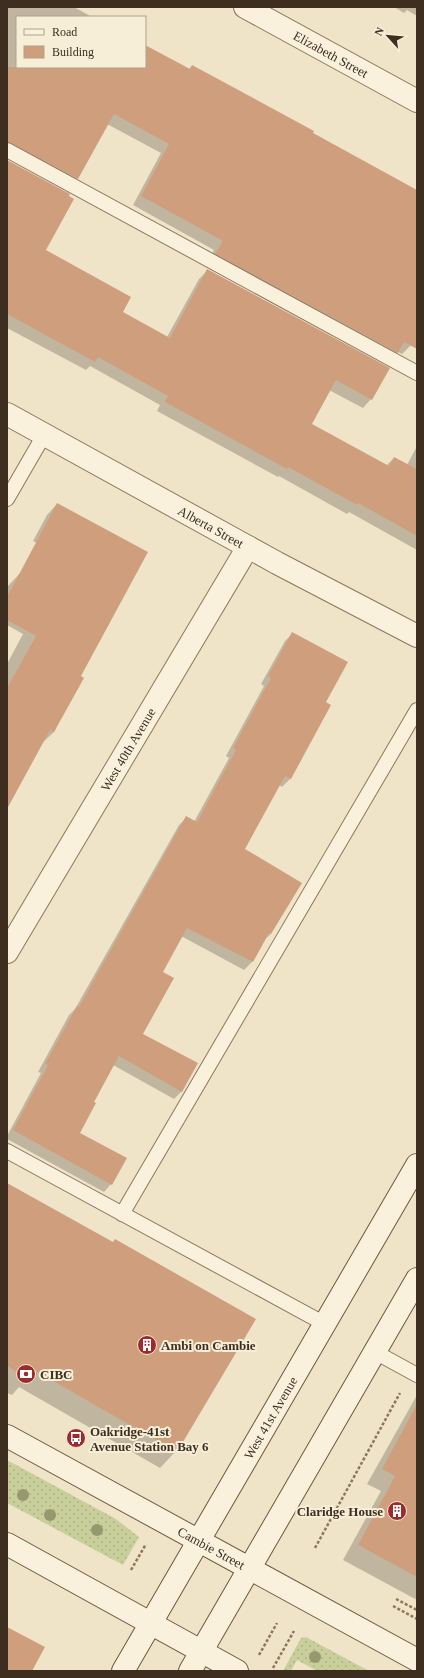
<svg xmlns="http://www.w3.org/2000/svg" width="424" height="1678" font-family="Georgia,serif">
<defs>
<pattern id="grass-dots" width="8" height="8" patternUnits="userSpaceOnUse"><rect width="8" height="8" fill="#c9cf9b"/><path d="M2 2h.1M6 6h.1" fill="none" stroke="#aeb285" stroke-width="1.8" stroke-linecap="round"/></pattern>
</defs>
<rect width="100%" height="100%" fill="#f0e4c8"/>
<g fill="url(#grass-dots)">
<path d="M7 1460 116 1519 139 1537 123 1565 7 1503Z"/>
<path d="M306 1637 369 1671H317L297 1660 291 1671H283L301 1638Z"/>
</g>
<g fill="#0003">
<path d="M7 7H74L92 17H17V67H145V46L188 70 192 66 417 191V334L411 345 402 354 398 352 388 361 207 263 214 250 133 205 161 153 107 124 77 178 68 187 7 154Z"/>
<path d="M394 7H417V16L407 10 404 13Z"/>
<path d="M7 161 45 251 121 312 167 337 199 279 208 270 371 399 363 408 329 390 310 425 386 466 394 458 407 465 417 446V550L349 512 347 514 279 476 278 477 157 411 160 405 90 366 86 370 7 328Z"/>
<path d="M57 504 122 590 33 541 47 515Z"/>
<path d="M21 572 80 677 54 732 42 743 7 808V664L23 634 7 625V587Z"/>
<path d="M293 633 324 702 330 705 290 779 282 787 279 785 244 850 271 934 264 940 252 962 244 970 181 936 161 972 142 1034 182 1091 174 1099 113 1065 78 1133 111 1184 104 1192 7 1139V1136L41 1073 38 1072 69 1015 75 1009 179 825 186 818 194 822 229 758 226 756 264 686 261 684 285 641Z"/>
<path d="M7 1185 176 1451 160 1468 19 1387 12 1395 7 1393Z"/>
<path d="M417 1395V1600L343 1560 381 1491 367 1484Z"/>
</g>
<g fill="#cf9f7d">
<path d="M145 45 190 69 192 65 314 131 313 133 417 190V349L404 342 398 353 215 254 223 241 141 196 169 144 114 114 78 179 7 142V67H145Z"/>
<path d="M7 160 70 194 69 196 74 199 46 250 131 297 123 312 170 338 207 269 390 368 372 400 336 380 312 424 389 466 394 457 417 469V536L358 503 357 505 288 467 287 469 165 402 168 396 98 357 95 362 7 314Z"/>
<path d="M57 503 148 552 81 676 84 678 54 732 50 730 7 809V688L36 636 7 620V597Z"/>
<path d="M292 632 348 662 326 702 331 705 291 779 285 776 245 849 302 883 271 934 269 933 253 962 187 928 163 972 174 978 143 1034 198 1063 182 1092 119 1056 94 1102 96 1103 80 1133 127 1158 112 1185 13 1130 48 1065 45 1064 77 1006 79 1007 186 816 197 822 236 750 233 748 271 678 268 676Z"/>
<path d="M7 1183 113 1242 115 1239 256 1319 177 1452 34 1370 29 1379 7 1366Z"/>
<path d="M417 1404V1577L358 1545 395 1476 382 1469Z"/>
<path d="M7 1627 45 1647 32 1671H7Z"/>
</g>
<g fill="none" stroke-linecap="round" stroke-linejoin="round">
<g stroke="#8d765c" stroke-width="16">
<g id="service">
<path d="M7 150 417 373"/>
<path d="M7 499 44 435"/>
<path d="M7 1151 325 1324"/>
<path d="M122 1214 417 710"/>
<path d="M375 1352 417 1375"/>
</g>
</g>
<g stroke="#8d765c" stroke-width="24">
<g id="minor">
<path id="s1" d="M245 7 417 101"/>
<path id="s2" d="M7 414 277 563 417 636"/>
<path id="s3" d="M7 952 248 547"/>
</g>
</g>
<g stroke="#6f573f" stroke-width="24">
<g id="secondary">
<path id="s4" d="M7 1436 417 1660"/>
<path d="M7 1544 237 1671"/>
<path id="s5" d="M123 1671 417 1165"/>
<path d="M190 1671 417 1279"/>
</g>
</g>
<g stroke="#8d765c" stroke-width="2.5" stroke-dasharray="3 2" stroke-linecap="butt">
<path d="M315 1548 400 1393"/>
<path d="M131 1570 146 1544"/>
<path d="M396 1599 417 1610"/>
<path d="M393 1606 417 1619"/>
<path d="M259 1655 277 1623"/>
<path d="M273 1668 294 1631"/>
</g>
<use href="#service" stroke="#faf1dc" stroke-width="14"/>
<use href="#minor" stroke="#faf1dc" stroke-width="22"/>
<use href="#secondary" stroke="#faf1dc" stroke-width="22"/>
</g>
<g fill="#96986f">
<circle cx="23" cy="1495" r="6"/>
<circle cx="50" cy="1515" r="6"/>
<circle cx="97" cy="1530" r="6"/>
<circle cx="315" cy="1657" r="6"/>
</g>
<defs>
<g id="building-disc" transform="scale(1)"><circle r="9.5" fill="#9e2a2b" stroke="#f7eed8"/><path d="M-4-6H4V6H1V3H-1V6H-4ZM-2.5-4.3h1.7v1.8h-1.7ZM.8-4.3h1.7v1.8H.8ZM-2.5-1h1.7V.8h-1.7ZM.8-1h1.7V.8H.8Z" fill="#fff"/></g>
<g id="bank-disc" transform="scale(1)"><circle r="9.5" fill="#9e2a2b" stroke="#f7eed8"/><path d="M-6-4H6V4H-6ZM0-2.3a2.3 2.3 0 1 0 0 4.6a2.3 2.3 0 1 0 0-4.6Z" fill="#fff"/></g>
<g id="bus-disc" transform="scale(1)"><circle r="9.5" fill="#9e2a2b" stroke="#f7eed8"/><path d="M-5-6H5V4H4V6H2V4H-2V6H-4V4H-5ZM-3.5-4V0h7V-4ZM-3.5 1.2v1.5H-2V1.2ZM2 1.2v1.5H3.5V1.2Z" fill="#fff"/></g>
</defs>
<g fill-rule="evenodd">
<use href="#building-disc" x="147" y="1345"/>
<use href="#bank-disc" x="26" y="1374"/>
<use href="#bus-disc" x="76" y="1438"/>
<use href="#building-disc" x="397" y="1511"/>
</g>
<g text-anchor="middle" stroke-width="4" stroke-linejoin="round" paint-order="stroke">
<g font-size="13" fill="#3d2e20" stroke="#f7eed8">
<text dy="5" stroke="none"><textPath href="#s1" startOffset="98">Elizabeth Street</textPath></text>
<text dy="5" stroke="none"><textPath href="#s2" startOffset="233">Alberta Street</textPath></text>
<text dy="5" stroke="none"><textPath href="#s3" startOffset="236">West 40th Avenue</textPath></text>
<text dy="5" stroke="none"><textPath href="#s5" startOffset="293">West 41st Avenue</textPath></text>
<text dy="5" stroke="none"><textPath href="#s4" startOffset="233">Cambie Street</textPath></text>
</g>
<g font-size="13" font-weight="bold" fill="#3d2e20" stroke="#f7eed8" text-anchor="start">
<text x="161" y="1350">Ambi on Cambie</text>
<text x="40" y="1379">CIBC</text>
<text x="90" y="1436">Oakridge-41st<tspan x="90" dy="15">Avenue Station Bay 6</tspan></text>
<text x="383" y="1516" text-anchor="end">Claridge House</text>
</g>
</g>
<rect width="424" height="1678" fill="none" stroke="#3d2e20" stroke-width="16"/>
<rect x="16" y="16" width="130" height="52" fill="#f7eed8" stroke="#ada18e"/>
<rect x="24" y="29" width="20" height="6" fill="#faf1dc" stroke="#ada18e"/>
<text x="52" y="36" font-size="12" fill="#3d2e20">Road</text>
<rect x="24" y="46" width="20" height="12" fill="#cf9f7d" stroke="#ada18e"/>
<text x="52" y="56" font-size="12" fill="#3d2e20">Building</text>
<g transform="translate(388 36) rotate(297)" stroke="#f7eed8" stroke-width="3" paint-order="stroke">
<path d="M0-3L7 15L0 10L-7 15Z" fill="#3d2e20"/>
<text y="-6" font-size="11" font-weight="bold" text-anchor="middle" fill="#3d2e20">N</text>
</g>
</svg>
